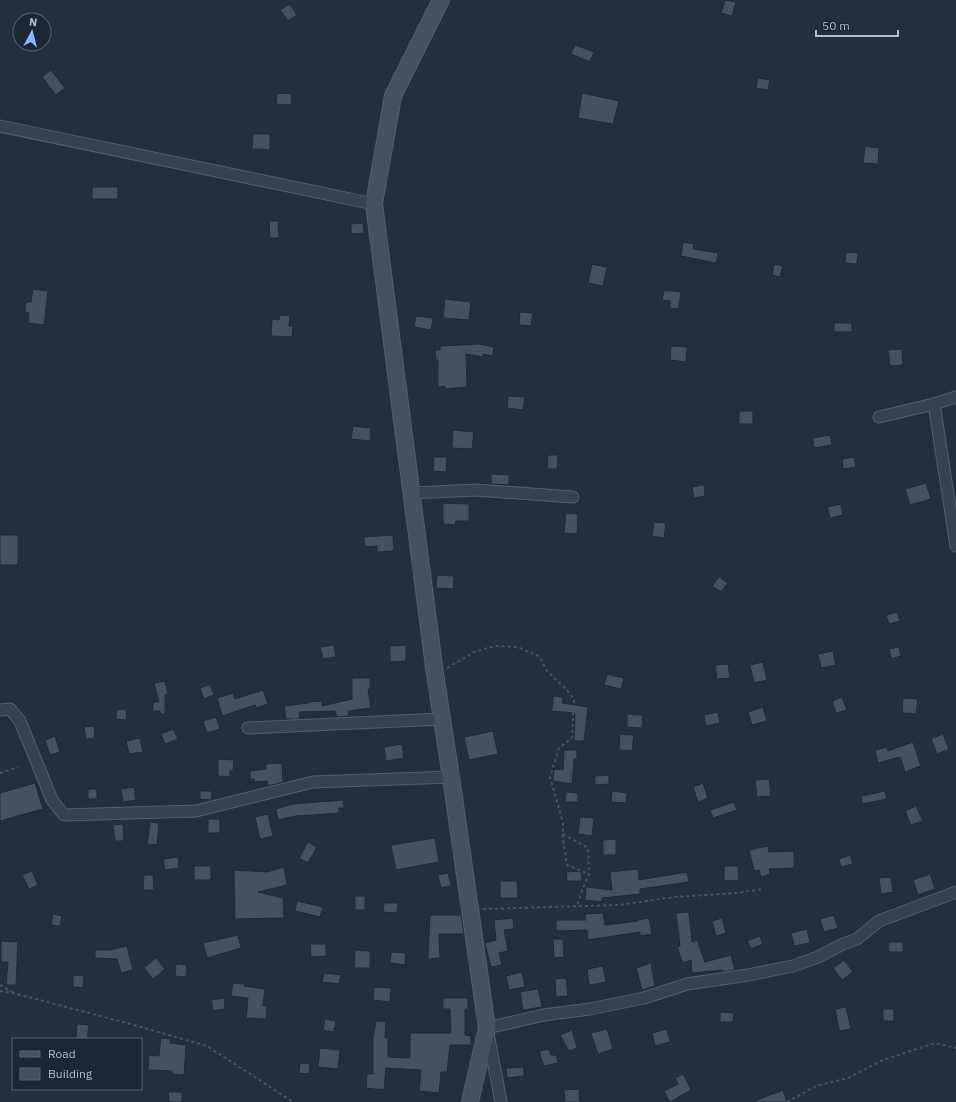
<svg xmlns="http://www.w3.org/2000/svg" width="956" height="1102" font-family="'IBM Plex Sans',sans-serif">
<rect width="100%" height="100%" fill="#242f3e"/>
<g fill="#455162" stroke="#1f2835">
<path d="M725 0 736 2 732 16 721 13Z"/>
<path d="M290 4 297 15 288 21 280 10Z"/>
<path d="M575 45 594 52 590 62 571 54Z"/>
<path d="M51 70 65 88 56 95 42 77Z"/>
<path d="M758 78 770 80 768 90 756 88Z"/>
<path d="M277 93 292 94 291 105 276 104Z"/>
<path d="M582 93 619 101 613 124 578 118Z"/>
<path d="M253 134H270V150L252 149Z"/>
<path d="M865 146 879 148 878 164 863 163Z"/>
<rect x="92" y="187" width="26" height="12"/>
<path d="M269 221H278L279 238H270Z"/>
<path d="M363 223 364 233 351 234V224Z"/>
<path d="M683 242 694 244 693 249 718 253 716 263 681 256Z"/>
<path d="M846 252 858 253 857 264 845 263Z"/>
<path d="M592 264 607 267 603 286 588 283Z"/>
<path d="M774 264 783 266 780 277 772 275Z"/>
<path d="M33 289 48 291 44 325 28 323 29 313 25 312 26 302H31Z"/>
<path d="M664 290 681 292 678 309 670 308V301L662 300Z"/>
<path d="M445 299 471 302 469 320 443 318Z"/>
<path d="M520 312 533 313 531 326 519 325Z"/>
<path d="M280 315 290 316 289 326H293L292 337 271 336 272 319 279 320Z"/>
<path d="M416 316 433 318 431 330 414 327Z"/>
<rect x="834" y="323" width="18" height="9"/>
<path d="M479 344 494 347 493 356 483 354V357L466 354 467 387 445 389V386L438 387V360H436L435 350H440V346Z"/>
<path d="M671 346 687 347 686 362 670 360Z"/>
<path d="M902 349 903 365 890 366 888 350Z"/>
<path d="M508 396 525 397 523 410 507 408Z"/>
<rect x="739" y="411" width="14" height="13"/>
<path d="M353 426 371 428 370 441 351 439Z"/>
<path d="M453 430 474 432 472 449 452 448Z"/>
<path d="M830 435 832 445 814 448 813 438Z"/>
<path d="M548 455H558L557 469H547Z"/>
<path d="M434 457H447L446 472 433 471Z"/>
<path d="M854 457 856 467 843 469 842 459Z"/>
<path d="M491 474 509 475V485L491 484Z"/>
<path d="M926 483 931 499 910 505 905 489Z"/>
<path d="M704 485 705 496 694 498 692 487Z"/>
<path d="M443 503 469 504V521H456L455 525 443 524Z"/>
<path d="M841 504 843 515 830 518 827 507Z"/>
<path d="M566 513 578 514 577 534 564 533Z"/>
<path d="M654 522 666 523 664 538 652 536Z"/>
<rect x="0" y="535" width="18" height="30"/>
<path d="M393 535 394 551 377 552V546L365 547 364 537Z"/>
<path d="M437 575 454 576 453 589 436 588Z"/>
<path d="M719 577 728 583 721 592 712 586Z"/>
<path d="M897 612 900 621 889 624 886 615Z"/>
<path d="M334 645 336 657 323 659 320 647Z"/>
<path d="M406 645V661L390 662V646Z"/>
<path d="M899 647 901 656 891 659 889 649Z"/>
<path d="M833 651 836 665 821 668 818 654Z"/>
<path d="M763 662 767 680 754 683 750 665Z"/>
<path d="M728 664 730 678 717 679 715 665Z"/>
<path d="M607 674 624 678 621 689 604 685Z"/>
<path d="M352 678H370V689H368L371 708 348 711 349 716 337 717 335 711 299 712 300 719H286L284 706 308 703V702L322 701V706L352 699Z"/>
<path d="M165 681 168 694 165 695V714H161L160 711H153V702H159L154 683Z"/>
<path d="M210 684 214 695 204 699 200 688Z"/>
<path d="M263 690 268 704 256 708 255 705 222 716 217 698 233 693 235 699Z"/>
<path d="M553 696 563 697 562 703 588 707 584 741H574L575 713 552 711Z"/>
<path d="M842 697 847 710 836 713 832 701Z"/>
<path d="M903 698 918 699 916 714 902 713Z"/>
<path d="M763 707 767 721 752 725 748 712Z"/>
<path d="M117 709 127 710 126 720 116 719Z"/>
<path d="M718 712 720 723 706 726 704 715Z"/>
<path d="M627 714 643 715 642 728 627 727Z"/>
<path d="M216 717 220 729 207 733 203 721Z"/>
<path d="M94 726 95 738 86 739 84 727Z"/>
<path d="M173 729 178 739 165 744 161 734Z"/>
<path d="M493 731 498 754 469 760 464 737Z"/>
<path d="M620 734 634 735 632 751 619 750Z"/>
<path d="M943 734 949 749 937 754 931 739Z"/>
<path d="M55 736 60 752 50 755 45 740Z"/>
<path d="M140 738 143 752 129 754 126 741Z"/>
<path d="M913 742 921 766 905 772 900 757 878 763 875 750 887 747 888 751Z"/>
<path d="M402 744 404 758 386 761 384 747Z"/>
<path d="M564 750H577V759H574L572 784 553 781 554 769 563 770Z"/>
<path d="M218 759 234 760 233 771H230V777L218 776Z"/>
<path d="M282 763 283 782 268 786 267 781 254 782V779H250V771L266 769V764Z"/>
<path d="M609 775V784L595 785V776Z"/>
<path d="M769 779 771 796 757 797 755 780Z"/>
<path d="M35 783 43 809 0 821V793Z"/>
<path d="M703 783 708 798 698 802 693 787Z"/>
<path d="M134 787 136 800 123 802 121 789Z"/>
<rect x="88" y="789" width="9" height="10"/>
<path d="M200 791H212L211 800 200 799Z"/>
<path d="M612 791 627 793 626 803 611 802Z"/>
<path d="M885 791 887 799 862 804 861 796Z"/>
<path d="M566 792 578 793V802H565Z"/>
<path d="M343 800 344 808H339V813L300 816V815L278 820 276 809 292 804Z"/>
<path d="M734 802 737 810 713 818 710 810Z"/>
<path d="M916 806 923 821 911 825 905 811Z"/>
<path d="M268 814 273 836 260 839 255 817Z"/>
<path d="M580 817 594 818 592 836 578 834Z"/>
<rect x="208" y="819" width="12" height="14"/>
<path d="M150 822 159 823 157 845 147 844Z"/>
<path d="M123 824 124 841H115L113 825Z"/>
<path d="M435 838 439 862 396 870 391 845Z"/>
<path d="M616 839V855H603V840Z"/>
<path d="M308 842 317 847 308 863 299 858Z"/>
<path d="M768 846 769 852 794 851V868L769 869 770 874 761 877 759 870 754 871 749 850Z"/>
<path d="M850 855 853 864 841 867 839 859Z"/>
<path d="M178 857 179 868 165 870 163 859Z"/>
<rect x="194" y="866" width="17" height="14"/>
<path d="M724 866H738L739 880 724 881Z"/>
<path d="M284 867 287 885 258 892 283 898 284 918 235 919 234 870 267 872Z"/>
<path d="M638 869 639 880 687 872 689 882 640 889V894L602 898V902L585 900 586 887 612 890 610 872Z"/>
<path d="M32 871 38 885 29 889 22 875Z"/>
<path d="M581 871 582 881H567L566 872Z"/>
<path d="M448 873 451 886 441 888 438 875Z"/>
<path d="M930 874 935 889 918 895 913 880Z"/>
<path d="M144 875H153L154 890H143Z"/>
<path d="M891 877 893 892 881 894 879 878Z"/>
<path d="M500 881H517L518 898H500Z"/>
<rect x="355" y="896" width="10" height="14"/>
<path d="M297 901 323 907 320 917 295 911Z"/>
<path d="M384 903H398L397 913 383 912Z"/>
<path d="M689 912 692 942 697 940 705 962 731 955 735 970 723 972V970L692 973 691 960 683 963 677 947 680 946 676 913Z"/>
<path d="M603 913 605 925 638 921V920L649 918 652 934 640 936V932L588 940 587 930 556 931V920H586L585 914Z"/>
<path d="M53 914 62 916 60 926 51 925Z"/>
<path d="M430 915H461L464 934H439L440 958 428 959Z"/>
<path d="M834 915 838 928 824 932 820 919Z"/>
<path d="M513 918 514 929 504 930 508 951 499 953 502 965 491 967 485 943 496 940 494 920Z"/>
<path d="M722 918 726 933 716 936 712 921Z"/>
<path d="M807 929 810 943 794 946 791 933Z"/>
<path d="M238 935 241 948 207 958 203 943Z"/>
<path d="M760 936 763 944 751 949 747 941Z"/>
<path d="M553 939H563L564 957 554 958Z"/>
<path d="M1 941 18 942 16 985H6L8 962H1Z"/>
<path d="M888 942H903V952H889Z"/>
<path d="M310 944H326V956L311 957Z"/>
<path d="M127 946 133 970 121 973 117 959 95 958V950H110Z"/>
<path d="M355 950 370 951V968H354Z"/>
<path d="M391 952 406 953 405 965 390 963Z"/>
<path d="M156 958 165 969 153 979 144 968Z"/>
<path d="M844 960 853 972 842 980 833 968Z"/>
<path d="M651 963 655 986 642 990 636 968Z"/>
<path d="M176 964 187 965 186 977 175 976Z"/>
<path d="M603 966 606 982 589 985 587 969Z"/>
<path d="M522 972 525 987 509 990 506 976Z"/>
<path d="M324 973 341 975 339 984 322 982Z"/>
<path d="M73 975 84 976 83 988 73 987Z"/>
<path d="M566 978 568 996 556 997 555 979Z"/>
<path d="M233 983 245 984 244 986 265 989 263 1006H267L266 1019 246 1018 248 998 231 996Z"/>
<path d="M374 987 391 988 390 1002 373 1000Z"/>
<path d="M538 989 542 1007 523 1010 520 992Z"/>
<path d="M224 998 225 1009 213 1011 211 1000Z"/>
<path d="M443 998H468V1009H465V1035L471 1036V1045H450L447 1072H441L439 1093 419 1091 421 1070 386 1068 384 1090 366 1088 367 1074H373V1038L376 1021 386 1022 385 1038H388V1057L410 1058V1033H451L450 1009H443Z"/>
<path d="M846 1007 851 1029 839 1031 835 1009Z"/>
<rect x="883" y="1009" width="11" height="12"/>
<path d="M720 1012 734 1013 733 1022H720Z"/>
<path d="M325 1019 336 1021 334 1032 323 1030Z"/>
<path d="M77 1024 89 1025 87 1039H76Z"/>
<path d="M607 1029 613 1049 598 1054 591 1033Z"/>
<path d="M667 1029 670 1042 655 1046 652 1033Z"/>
<path d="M572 1030 577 1048 569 1051 560 1035Z"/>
<path d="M161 1038 171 1039 170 1043 186 1045 184 1075 172 1074V1071L148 1070 149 1055 159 1056Z"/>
<path d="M320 1048 340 1050 338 1069 318 1067Z"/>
<path d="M549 1049 551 1055H556L558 1063 544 1066 539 1051Z"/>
<path d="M300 1063 310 1064 309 1074 299 1073Z"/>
<path d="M524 1067V1076L507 1078 506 1068Z"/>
<path d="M683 1074 691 1090 670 1102 664 1091 678 1084 675 1078Z"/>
<path d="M579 1089 580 1102H565L564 1090Z"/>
<path d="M783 1090 787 1102H754V1101Z"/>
<path d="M168 1092H182V1102H169Z"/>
</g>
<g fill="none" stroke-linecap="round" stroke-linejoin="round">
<g stroke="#565f6c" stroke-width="13">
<g id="street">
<path d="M0 126 374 204"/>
<path d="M934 404 956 546"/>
<path d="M879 417 934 404 956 397"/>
<path d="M412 493 476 490 573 497"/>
<path d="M0 710 10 709 20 721 52 800 64 815 196 811 313 782 451 777"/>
<path d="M248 728 442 719"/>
<path d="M501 1102 487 1028 544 1015 590 1009 644 998 687 984 748 975 793 966 818 957 843 944 857 939 879 921 956 892"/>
</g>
</g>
<g stroke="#565f6c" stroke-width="18">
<path id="secondary" d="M441 0 393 96 374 204 435 674 451 777 487 1028 470 1102"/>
</g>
<g stroke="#44595c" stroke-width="2" stroke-dasharray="3 3" stroke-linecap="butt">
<path d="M447 668 474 652 495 646 517 647 539 656 547 671 566 689 574 699 572 738 559 748 550 777 563 823V840L567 865 589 874"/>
<path d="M0 773 18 767"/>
<path d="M563 834 588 848 589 874 581 893 577 906"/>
<path d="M483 909 619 905 675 897 736 893 764 889"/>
<path d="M0 985 14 993"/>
<path d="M0 991 17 994 127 1023 207 1046 293 1102"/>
<path d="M787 1102 816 1086 848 1078 883 1060 935 1043 956 1048"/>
</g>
<use href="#street" stroke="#38414e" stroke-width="11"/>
<use href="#secondary" stroke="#465061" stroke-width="16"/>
</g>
<rect x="12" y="1038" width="130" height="52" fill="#1d2633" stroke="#59626f"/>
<rect x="20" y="1051" width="20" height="6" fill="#465061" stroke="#59626f"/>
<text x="48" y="1058" font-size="12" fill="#b4bcc9">Road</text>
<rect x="20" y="1068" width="20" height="12" fill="#455162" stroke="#59626f"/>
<text x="48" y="1078" font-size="12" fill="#b4bcc9">Building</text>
<g transform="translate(32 32) rotate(7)"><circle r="19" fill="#1d2633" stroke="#59626f"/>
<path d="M0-3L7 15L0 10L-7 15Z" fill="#8ab4f8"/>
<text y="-6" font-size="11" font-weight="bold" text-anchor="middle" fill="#b4bcc9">N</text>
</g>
<path d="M816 30v6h82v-6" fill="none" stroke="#b4bcc9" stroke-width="2"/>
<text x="822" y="30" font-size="12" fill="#b4bcc9" stroke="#1d2633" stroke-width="3" paint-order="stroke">50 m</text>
</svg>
